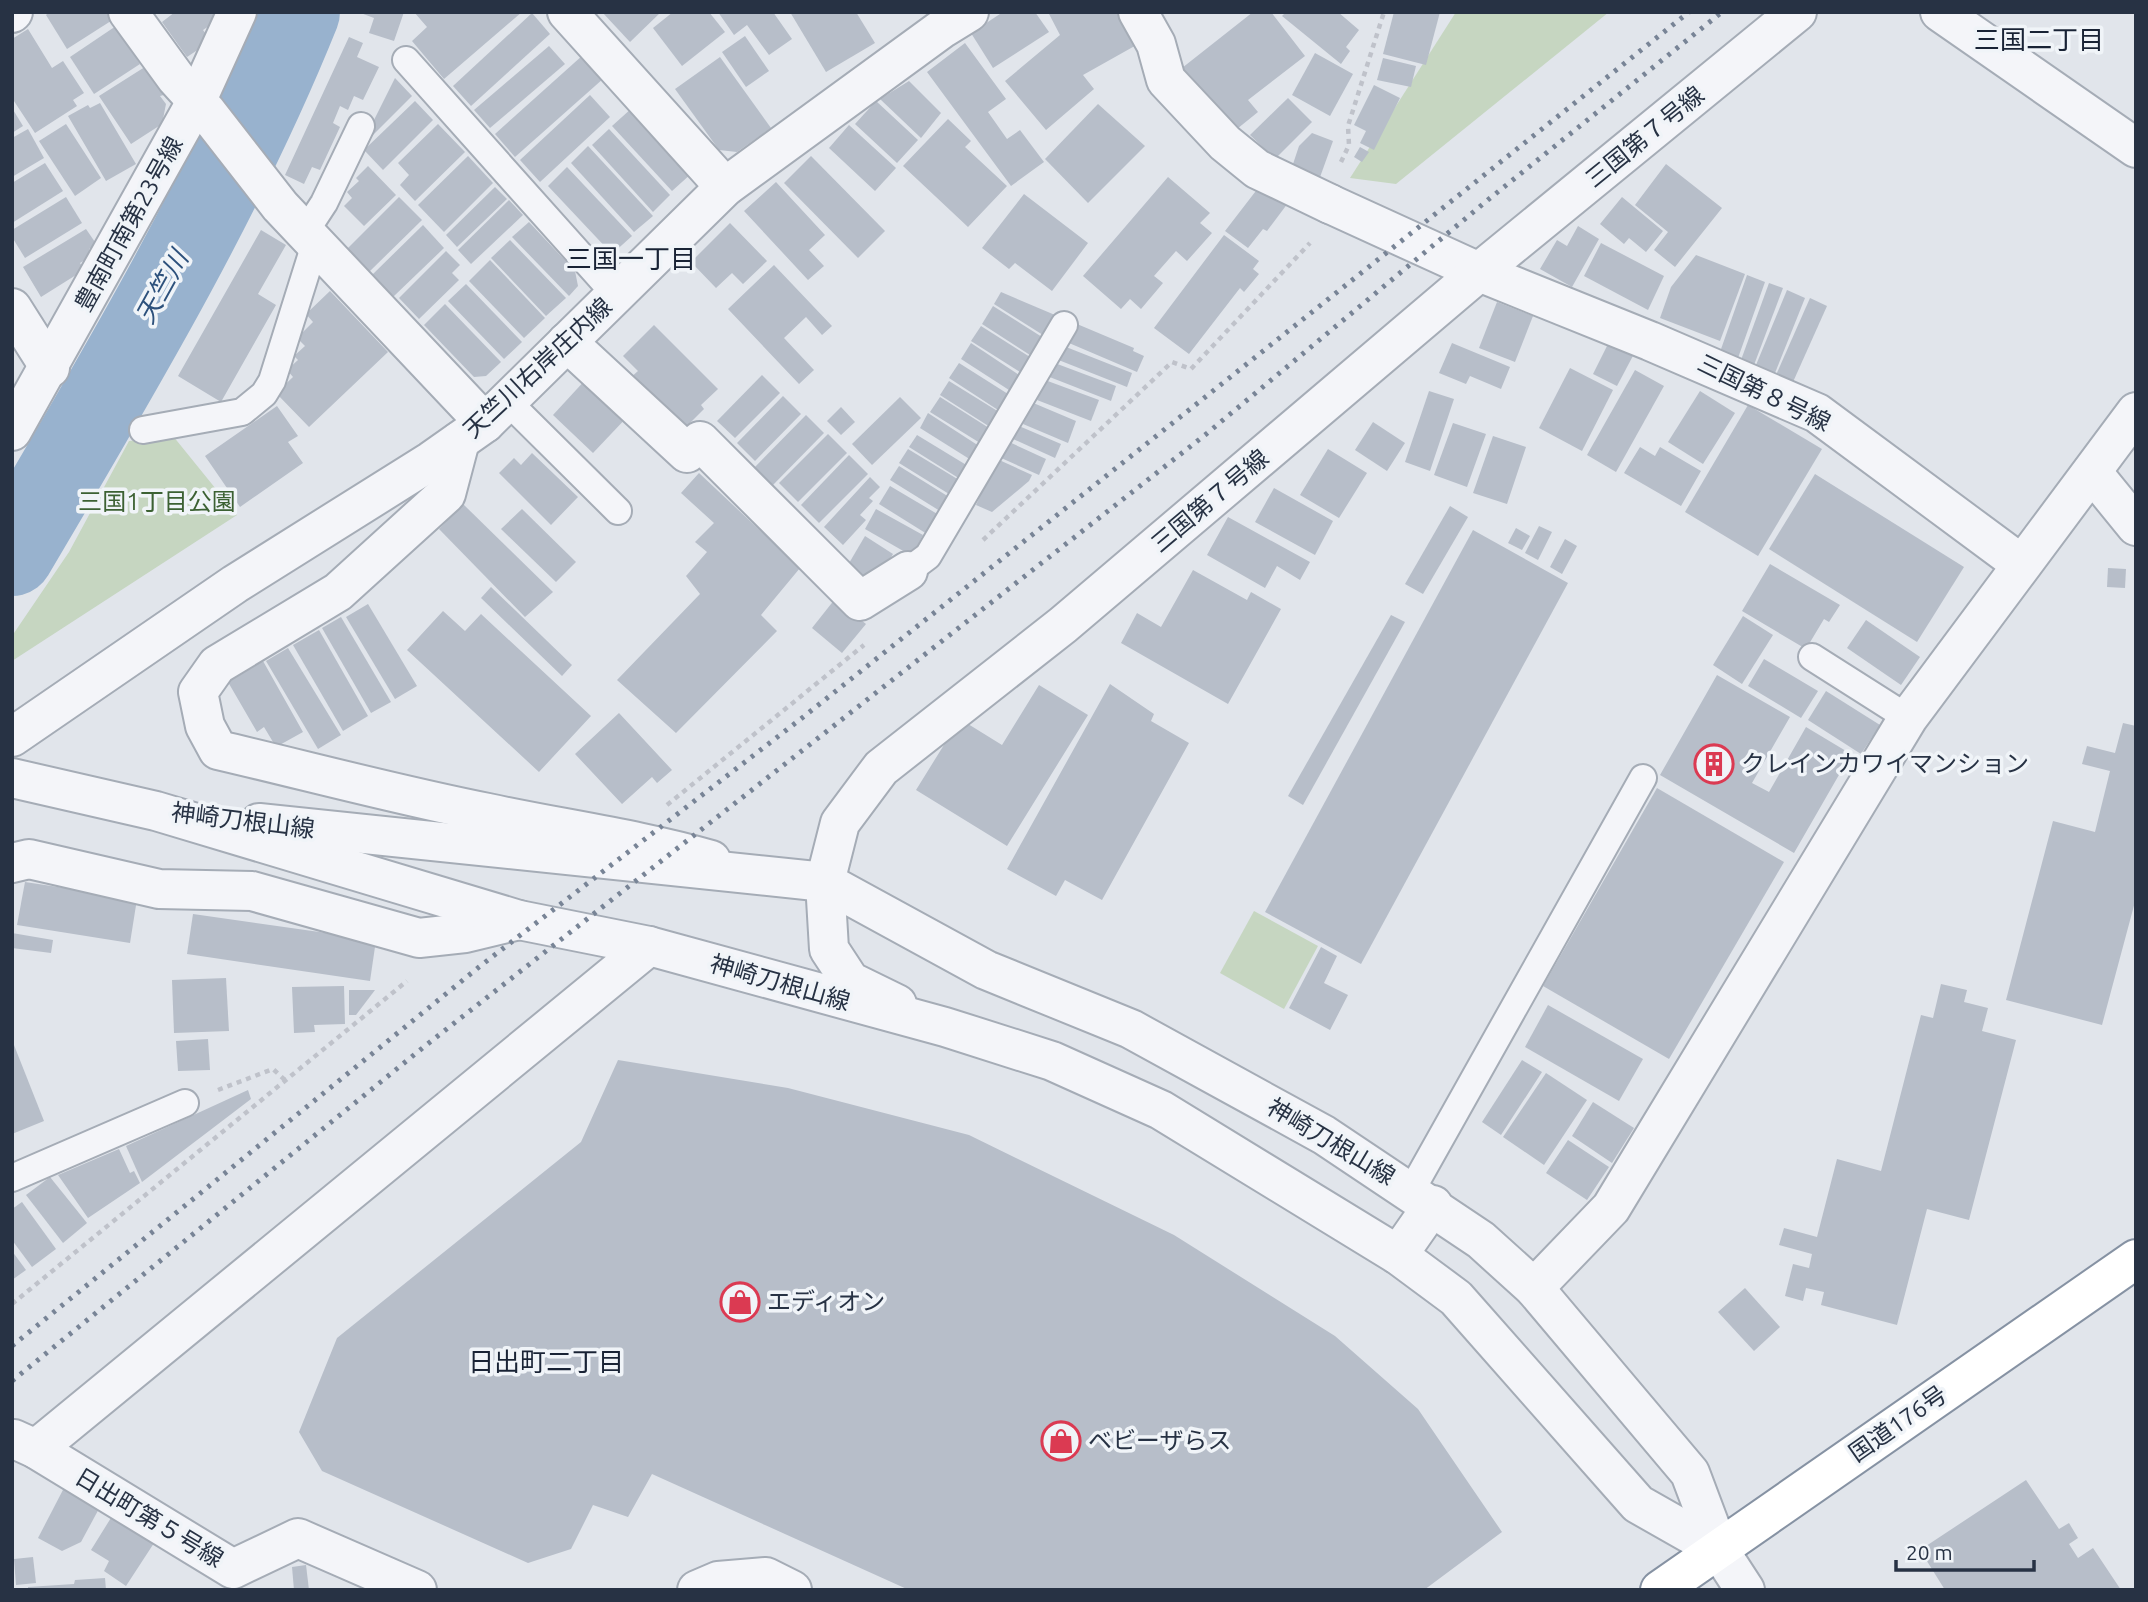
<svg xmlns="http://www.w3.org/2000/svg" width="2148" height="1602" font-family="Ubuntu,'Noto Sans JP',sans-serif">
<rect width="100%" height="100%" fill="#e1e5eb"/>
<g fill="#c6d6c1">
<path d="M1456 12H1609L1396 184 1350 178Z"/>
<path d="M173 436 237 515 12 661V636L69 552 129 441Z"/>
<path d="M1254 911 1318 946 1284 1009 1220 973Z"/>
</g>
<g fill="none" stroke-linecap="round" stroke-linejoin="round">
<path stroke="#98b2ce" stroke-width="84" d="M12 554C115 379 222 201 298 12"/>
</g>
<g fill="#b7bec9">
<path d="M49 12H110L114 19 67 49 46 15Z"/>
<path d="M175 12H217L221 18 203 30 211 41 187 57 162 22Z"/>
<path d="M358 12H404L394 41 369 33 374 18Z"/>
<path d="M414 12H522L444 79 412 41 427 27Z"/>
<path d="M602 12H661L630 42Z"/>
<path d="M673 12H709L725 32 682 66 653 28Z"/>
<path d="M718 12H773L792 39 769 55 747 25 734 35Z"/>
<path d="M790 12H856L875 43 826 72Z"/>
<path d="M1003 12H1035L1049 32 993 68 971 33Z"/>
<path d="M1048 12H1123L1140 43 1083 75 1094 89 1046 130 1005 81 1060 35Z"/>
<path d="M1253 12H1271L1305 56 1248 100 1258 112 1232 133 1182 68Z"/>
<path d="M1286 12H1338L1359 30 1346 47 1350 51 1341 64 1282 16Z"/>
<path d="M1394 12H1440L1426 65 1383 54Z"/>
<path d="M532 13 550 34 471 106 453 86Z"/>
<path d="M116 26 140 64 94 94 70 57Z"/>
<path d="M28 29 52 68 63 61 84 93 73 100 77 106 35 133 12 98V39Z"/>
<path d="M745 36 769 71 746 87 722 52Z"/>
<path d="M349 37 363 43 357 57 379 67 363 100 354 96 348 110 340 106 333 123 340 127 320 170 312 167 304 184 285 175Z"/>
<path d="M965 43 1006 99 988 112 1007 139 1020 130 1044 162 1011 186 927 72Z"/>
<path d="M549 46 565 64 490 128 474 110Z"/>
<path d="M1315 53 1353 74 1330 116 1292 95Z"/>
<path d="M583 55 604 78 515 157 495 134Z"/>
<path d="M720 57 771 128 737 152 719 150 675 89Z"/>
<path d="M1383 58 1416 66 1411 87 1377 80Z"/>
<path d="M148 65 167 94 160 96 166 104 162 124 131 144 99 96Z"/>
<path d="M395 78 412 96 369 139 366 136Z"/>
<path d="M909 81 941 113 921 138 880 99Z"/>
<path d="M1374 85 1400 98 1374 150 1360 143 1366 131 1354 125Z"/>
<path d="M590 95 610 117 540 182 520 160Z"/>
<path d="M1288 98 1312 122 1275 159 1250 135Z"/>
<path d="M415 101 433 120 383 170 364 150Z"/>
<path d="M876 101 918 140 897 163 855 124Z"/>
<path d="M100 103 136 164 106 181 68 116 88 105 90 108Z"/>
<path d="M1098 104 1145 146 1088 203 1045 159Z"/>
<path d="M12 108 23 126 12 133Z"/>
<path d="M632 108 692 173 672 191 612 126Z"/>
<path d="M948 119 971 141 965 147 1007 186 968 227 903 166Z"/>
<path d="M66 124 101 178 75 196 39 141Z"/>
<path d="M438 124 465 152 415 201 400 185 409 175 398 163Z"/>
<path d="M849 125 896 168 875 191 829 148Z"/>
<path d="M28 129 44 158 12 177V138Z"/>
<path d="M609 129 670 195 653 212 592 145Z"/>
<path d="M1312 133 1333 141 1319 180 1291 170 1299 146Z"/>
<path d="M588 146 653 216 634 232 571 163Z"/>
<path d="M1360 147 1369 152 1362 162 1354 157Z"/>
<path d="M468 156 493 183 444 232 418 205Z"/>
<path d="M811 156 885 231 858 258 784 183Z"/>
<path d="M45 163 63 191 12 223V183Z"/>
<path d="M1666 164 1722 208 1675 267 1654 250 1668 232 1635 205Z"/>
<path d="M368 166 396 195 364 226 344 206 352 198 347 192 359 181 356 178Z"/>
<path d="M567 167 632 236 612 254 548 186Z"/>
<path d="M1168 177 1210 213 1200 223 1212 233 1187 261 1176 251 1154 276 1163 283 1141 309 1130 299 1121 309 1083 276Z"/>
<path d="M776 182 825 235 809 250 824 266 808 280 744 211Z"/>
<path d="M1262 183 1288 203 1267 231 1263 229 1248 248 1225 231Z"/>
<path d="M495 187 507 199 457 247 446 235Z"/>
<path d="M1024 194 1088 243 1052 291 1015 263 1009 269 982 248Z"/>
<path d="M66 197 82 223 25 258 12 237V230Z"/>
<path d="M399 197 422 220 369 272 347 249Z"/>
<path d="M1622 197 1663 231 1646 252 1629 238 1624 244 1600 224Z"/>
<path d="M509 200 523 215 471 264 458 250Z"/>
<path d="M529 222 575 271 578 286 569 296 512 237Z"/>
<path d="M730 223 767 261 743 284 732 273 716 288 691 262Z"/>
<path d="M423 225 444 248 393 297 372 275Z"/>
<path d="M1578 226 1599 239 1572 287 1540 269 1557 240 1567 246Z"/>
<path d="M86 229 97 245 89 249 93 255 80 263 84 270 41 297 23 267Z"/>
<path d="M261 230 286 245 258 294 276 305 221 402 178 376Z"/>
<path d="M1224 235 1259 261 1253 269 1259 274 1244 292 1240 288 1189 354 1154 328Z"/>
<path d="M510 240 566 298 546 316 491 258Z"/>
<path d="M1601 243 1664 276 1648 310 1584 276Z"/>
<path d="M446 251 460 265 452 273 459 280 419 319 399 298Z"/>
<path d="M1696 255 1745 274 1720 341 1660 318 1671 287Z"/>
<path d="M490 260 545 318 524 338 469 281Z"/>
<path d="M774 265 832 326 822 335 806 317 784 338 814 370 799 384 728 309Z"/>
<path d="M1747 275 1765 282 1738 358 1720 352Z"/>
<path d="M1769 283 1783 288 1754 365 1741 360Z"/>
<path d="M466 284 522 342 504 359 448 301Z"/>
<path d="M1787 290 1805 298 1775 373 1756 365Z"/>
<path d="M330 291 388 352 309 427 276 393 293 377 287 370 298 360 294 356 305 346 297 338 313 322 306 314Z"/>
<path d="M1001 292 1055 315 1043 335 994 304Z"/>
<path d="M1810 298 1827 306 1793 382 1776 375Z"/>
<path d="M1497 302 1533 316 1515 362 1479 348Z"/>
<path d="M445 304 501 362 486 376 474 377 424 325Z"/>
<path d="M993 306 1042 337 1030 355 982 324Z"/>
<path d="M1077 324 1134 348 1133 351 1144 356 1137 372 1069 343Z"/>
<path d="M654 325 718 389 701 405 704 409 687 426 684 422 677 428 629 379 638 371 623 356Z"/>
<path d="M981 326 1030 357 1020 372 971 341Z"/>
<path d="M1610 340 1635 352 1617 386 1593 374Z"/>
<path d="M971 343 1019 375 1009 390 961 359Z"/>
<path d="M1452 343 1510 367 1501 389 1470 376 1466 384 1439 373Z"/>
<path d="M1061 345 1132 373 1127 387 1056 359Z"/>
<path d="M1052 362 1116 386 1111 401 1047 376Z"/>
<path d="M959 363 1008 394 998 410 949 378Z"/>
<path d="M1570 368 1613 390 1582 451 1539 428Z"/>
<path d="M1635 370 1664 386 1616 472 1587 455Z"/>
<path d="M762 375 780 393 735 438 717 421Z"/>
<path d="M588 377 629 415 593 453 553 415Z"/>
<path d="M1045 380 1099 400 1091 421 1037 400Z"/>
<path d="M949 381 999 412 990 427 940 395Z"/>
<path d="M1429 391 1454 399 1430 471 1405 462Z"/>
<path d="M1700 391 1735 413 1703 464 1668 442Z"/>
<path d="M783 396 801 414 755 461 737 443Z"/>
<path d="M900 397 921 418 872 465 852 444Z"/>
<path d="M940 397 989 428 980 443 930 412Z"/>
<path d="M1031 402 1076 421 1068 443 1023 424Z"/>
<path d="M1748 405 1822 449 1758 556 1685 512Z"/>
<path d="M277 406 298 436 288 442 303 463 240 507 205 456Z"/>
<path d="M841 407 855 422 841 435 827 421Z"/>
<path d="M928 413 979 446 971 460 920 428Z"/>
<path d="M806 415 824 433 772 486 754 468Z"/>
<path d="M1373 422 1405 443 1387 471 1355 450Z"/>
<path d="M1453 423 1486 434 1467 487 1434 475Z"/>
<path d="M1019 426 1061 444 1055 458 1013 439Z"/>
<path d="M828 434 847 453 798 502 779 483Z"/>
<path d="M917 435 968 466 960 479 909 447Z"/>
<path d="M1493 436 1526 447 1507 504 1473 493Z"/>
<path d="M1007 441 1046 459 1039 475 999 457Z"/>
<path d="M1640 447 1655 456 1660 447 1701 471 1681 506 1624 473Z"/>
<path d="M908 449 959 480 949 494 899 463Z"/>
<path d="M1328 449 1367 473 1339 518 1300 495Z"/>
<path d="M532 453 578 497 551 525 499 473 514 458 521 465Z"/>
<path d="M849 455 868 474 819 523 801 505Z"/>
<path d="M997 459 1032 475 1029 481 992 512 976 505Z"/>
<path d="M899 466 949 497 940 511 890 480Z"/>
<path d="M699 473 800 568 761 615 777 631 676 733 617 680 700 594 686 576 707 552 695 542 714 523 681 493Z"/>
<path d="M1815 474 1964 567 1917 642 1769 549Z"/>
<path d="M870 477 880 487 869 498 873 501 860 515 866 520 843 545 824 527Z"/>
<path d="M890 486 939 515 927 534 879 504Z"/>
<path d="M1274 488 1333 521 1315 555 1255 522Z"/>
<path d="M463 504 553 592 525 617 439 529Z"/>
<path d="M1450 506 1468 517 1423 594 1405 584Z"/>
<path d="M522 509 576 562 556 582 501 529Z"/>
<path d="M876 509 923 535 912 556 865 529Z"/>
<path d="M1228 517 1310 562 1300 580 1277 566 1265 588 1207 555Z"/>
<path d="M1539 526 1552 532 1538 560 1525 553Z"/>
<path d="M1516 528 1530 536 1522 550 1508 543Z"/>
<path d="M1473 530 1568 583 1361 964 1265 912Z"/>
<path d="M865 536 893 554 873 587 845 570Z"/>
<path d="M1565 539 1577 546 1562 574 1550 567Z"/>
<path d="M1770 564 1840 605 1829 622 1824 619 1806 649 1742 611Z"/>
<path d="M2108 568 2126 569 2125 588 2107 587Z"/>
<path d="M1193 570 1247 600 1251 592 1281 609 1228 704 1121 643 1137 613 1161 627Z"/>
<path d="M491 587 572 665 562 676 481 598Z"/>
<path d="M835 599 866 624 842 653 812 628Z"/>
<path d="M368 604 417 686 395 699 346 617Z"/>
<path d="M443 611 465 631 481 614 591 716 539 772 407 650Z"/>
<path d="M1391 615 1405 622 1303 805 1288 796Z"/>
<path d="M1743 616 1773 635 1742 684 1713 665Z"/>
<path d="M341 617 391 702 371 713 322 628Z"/>
<path d="M1866 620 1920 657 1901 685 1847 648Z"/>
<path d="M319 630 368 716 343 731 293 645Z"/>
<path d="M288 648 341 735 318 749 266 661Z"/>
<path d="M1764 659 1818 691 1801 718 1748 686Z"/>
<path d="M263 661 303 732 276 747 264 727 257 732 228 682Z"/>
<path d="M1717 675 1790 717 1752 783 1769 792 1806 727 1851 754 1794 853 1660 775Z"/>
<path d="M1110 684 1154 714 1151 721 1189 743 1102 900 1065 880 1056 896 1007 869Z"/>
<path d="M1039 685 1088 715 1007 846 916 790 960 719 1002 745Z"/>
<path d="M1826 691 1880 725 1861 754 1808 720Z"/>
<path d="M619 713 672 770 657 783 652 777 622 804 575 754Z"/>
<path d="M2123 723 2136 726V898L2102 1025 2006 1000 2053 821 2095 832 2110 771 2082 764 2087 746 2115 753Z"/>
<path d="M1657 788 1784 862 1669 1059 1543 986Z"/>
<path d="M25 882 137 899 130 943 17 925Z"/>
<path d="M193 914 376 940 370 981 187 954Z"/>
<path d="M12 933 53 940 51 953 12 948Z"/>
<path d="M1321 947 1337 956 1324 983 1348 995 1330 1030 1289 1008Z"/>
<path d="M226 978 229 1031 174 1033 172 980Z"/>
<path d="M1941 984 1967 990 1964 1002 1988 1008 1982 1031 2016 1040 1969 1220 1927 1209 1897 1325 1821 1305 1824 1292 1806 1288 1803 1301 1785 1296 1793 1264 1809 1268 1812 1254 1779 1245 1784 1228 1817 1237 1837 1159 1881 1171 1921 1015 1933 1018Z"/>
<path d="M344 986 345 1024 314 1025 315 1032 294 1033 292 987Z"/>
<path d="M349 990H375L356 1015H349Z"/>
<path d="M1548 1005 1643 1059 1619 1101 1525 1047Z"/>
<path d="M208 1039 210 1070 178 1071 176 1041Z"/>
<path d="M12 1040 44 1121 12 1134Z"/>
<path d="M618 1060 788 1088 969 1135 1174 1235 1335 1336 1418 1409 1502 1532 1424 1590H909L652 1474 628 1517 593 1505 571 1549 528 1563 322 1471 299 1432 337 1338 581 1142Z"/>
<path d="M1522 1060 1542 1072 1501 1135 1482 1122Z"/>
<path d="M1546 1073 1587 1100 1544 1165 1503 1137Z"/>
<path d="M248 1090 251 1099 142 1182 126 1146Z"/>
<path d="M1593 1102 1634 1128 1612 1163 1572 1136Z"/>
<path d="M1568 1140 1609 1167 1587 1200 1546 1173Z"/>
<path d="M119 1149 130 1173 134 1171 140 1183 88 1218 58 1175Z"/>
<path d="M50 1177 87 1223 63 1243 26 1195Z"/>
<path d="M22 1202 56 1249 32 1267 12 1240V1209Z"/>
<path d="M12 1251 26 1270 12 1280Z"/>
<path d="M1745 1288 1780 1327 1754 1351 1718 1312Z"/>
<path d="M2026 1480 2059 1529 2069 1523 2078 1538 2069 1544 2078 1558 2093 1548 2121 1590H1945L1920 1550Z"/>
<path d="M65 1486 101 1505 81 1542 62 1551 38 1538Z"/>
<path d="M114 1513 156 1540 126 1586 104 1571 109 1561 91 1550Z"/>
<path d="M33 1557 36 1583 16 1585 14 1559Z"/>
<path d="M306 1565 309 1590H294L292 1567Z"/>
<path d="M105 1578 106 1590H28V1587L74 1584 75 1580Z"/>
</g>
<g fill="none" stroke-linecap="round" stroke-linejoin="round">
<g stroke="#a5acb6" stroke-width="30">
<g id="service">
<path d="M406 60 616 295"/>
<path d="M305 232 324 203 361 126"/>
<path d="M507 401 618 511"/>
<path d="M143 430 242 412 264 394 272 381 315 244"/>
<path d="M908 571 928 556 1064 325"/>
<path d="M1812 657 1908 718"/>
<path d="M12 1178 185 1103"/>
<path d="M1411 1191 1643 778"/>
</g>
</g>
<g stroke="#a5acb6" stroke-width="42">
<path id="pedestrian" d="M1330 204 1479 272"/>
</g>
<g stroke="#a5acb6" stroke-width="42">
<g id="minor">
<path d="M128 12 176 78 206 111 280 206 485 423"/>
<path d="M567 12 725 187"/>
<path d="M1138 12 1156 44 1166 80 1225 143 1257 169 1330 204"/>
<path d="M1940 12 2136 148"/>
<path d="M12 13 13 12"/>
<path d="M1479 272 1650 341 1817 413 2021 564"/>
<path d="M12 308 50 368"/>
<path d="M567 342 687 453 700 441 860 601 908 571"/>
<path d="M12 431 197 100 237 12"/>
<path d="M460 441 446 494 338 592 217 665 198 692 205 726 218 750C308 771 397 795 488 813 562 829 639 839 711 860"/>
<path d="M2092 472 2136 526"/>
<path d="M12 737 235 584 431 461 485 423 725 187 943 28 969 12"/>
<path d="M12 863 29 859 159 889 252 891 419 938 465 933 519 920"/>
<path d="M897 1004 850 981 829 949 825 882 840 823 881 768 1063 625 1479 272 1797 12"/>
<path d="M1398 1255 1433 1205"/>
<path d="M1534 1288 1611 1208 1908 718 2136 412"/>
<path d="M14 1439 36 1449 233 1569 298 1538 417 1590"/>
<path d="M36 1449 649 946"/>
<path d="M697 1590 718 1581 766 1577 792 1590"/>
</g>
</g>
<g stroke="#a5acb6" stroke-width="42">
<g id="tertiary">
<path d="M12 778 156 811 519 920 649 946 945 1027 1052 1061 1161 1110 1398 1255 1456 1298 1638 1504 1719 1550"/>
<path d="M259 823 825 882 986 970 1131 1029 1324 1135 1481 1240 1534 1288 1690 1473 1719 1550 1745 1590"/>
</g>
</g>
<g stroke="#8692a3" stroke-width="42">
<path id="trunk" d="M1660 1590 2136 1259"/>
</g>
<g stroke="#bfc2ca" stroke-width="4.5" stroke-dasharray="5 5" stroke-linecap="butt">
<path d="M1341 162 1349 145 1348 126 1384 12"/>
<path d="M983 540 1172 362 1191 369 1310 243"/>
<path d="M667 805 864 645"/>
<path d="M218 1090 273 1069 286 1081"/>
<path d="M12 1304 407 981"/>
</g>
<use href="#service" stroke="#f4f5f9" stroke-width="26"/>
<use href="#pedestrian" stroke="#f4f5f9" stroke-width="38"/>
<use href="#minor" stroke="#f4f5f9" stroke-width="38"/>
<use href="#tertiary" stroke="#f4f5f9" stroke-width="38"/>
<use href="#trunk" stroke="#fff" stroke-width="38"/>
<g stroke="#788496" stroke-width="5" stroke-dasharray="3.5 7" stroke-linecap="butt">
<path d="M12 1346 479 967 802 718 1689 12"/>
<path d="M12 1381 425 1046 1205 435 1489 199 1722 12"/>
</g>
</g>
<defs>
<g id="building-ring" transform="scale(2.0125)"><circle r="9.5" fill="#f0f4f8" stroke="#db3a52" stroke-width="1.5"/><path d="M-4-6H4V6H1V3H-1V6H-4ZM-2.5-4.3h1.7v1.8h-1.7ZM.8-4.3h1.7v1.8H.8ZM-2.5-1h1.7V.8h-1.7ZM.8-1h1.7V.8H.8Z" fill="#db3a52"/></g>
<g id="shop-ring" transform="scale(2.0125)"><circle r="9.5" fill="#f0f4f8" stroke="#db3a52" stroke-width="1.5"/><path d="M-5-2.5h2.3a2.7 3.5 0 0 1 5.4 0H5L5.5 6h-11ZM-1.5-2.5h3a1.5 2.3 0 0 0-3 0Z" fill="#db3a52"/></g>
</defs>
<g fill-rule="evenodd">
<use href="#building-ring" x="1714" y="764"/>
<use href="#shop-ring" x="740" y="1302"/>
<use href="#shop-ring" x="1061" y="1441"/>
</g>
<g text-anchor="middle" stroke-width="7" stroke-linejoin="round" paint-order="stroke">
<g font-size="24" fill="#273244" stroke="#f0f4f8">
<text transform="translate(1645 137) rotate(-39)" y="8">三国第７号線</text>
<text transform="translate(129 224) rotate(-61)" y="8">豊南町南第23号線</text>
<text transform="translate(538 368) rotate(-43)" y="8">天竺川右岸庄内線</text>
<text transform="translate(1764 393) rotate(26)" y="8">三国第８号線</text>
<text transform="translate(1210 501) rotate(-40)" y="8">三国第７号線</text>
<text transform="translate(243 821) rotate(7)" y="8">神崎刀根山線</text>
<text transform="translate(780 983) rotate(16)" y="8">神崎刀根山線</text>
<text transform="translate(1331 1142) rotate(31)" y="8">神崎刀根山線</text>
<text transform="translate(1898 1424) rotate(-35)" y="8">国道176号</text>
<text transform="translate(149 1518) rotate(31)" y="8">日出町第５号線</text>
</g>
<g font-size="24" fill="#3c6133" stroke="#f0f4f8">
<text x="157" y="510">三国1丁目公園</text>
</g>
<g font-size="24" fill="#273244" stroke="#f0f4f8" text-anchor="start">
<text x="1741" y="772">クレインカワイマンション</text>
<text x="767" y="1310">エディオン</text>
<text x="1088" y="1449">ベビーザらス</text>
</g>
<g font-size="26" fill="#192335" stroke="#f0f4f8">
<text x="2039" y="49">三国二丁目</text>
<text x="631" y="268">三国一丁目</text>
<text x="546" y="1371">日出町二丁目</text>
</g>
<g font-size="26" font-style="italic" fill="#2d517c" stroke="#f0f4f8">
<text transform="translate(162 287) rotate(-61)" y="9">天竺川</text>
</g>
</g>
<rect width="2148" height="1602" fill="none" stroke="#273244" stroke-width="28"/>
<path d="M1896 1560v10h138v-10" fill="none" stroke="#273244" stroke-width="3.5"/>
<text x="1906" y="1560" font-size="21" fill="#273244" stroke="#f0f4f8" stroke-width="5" paint-order="stroke">20 m</text>
</svg>
